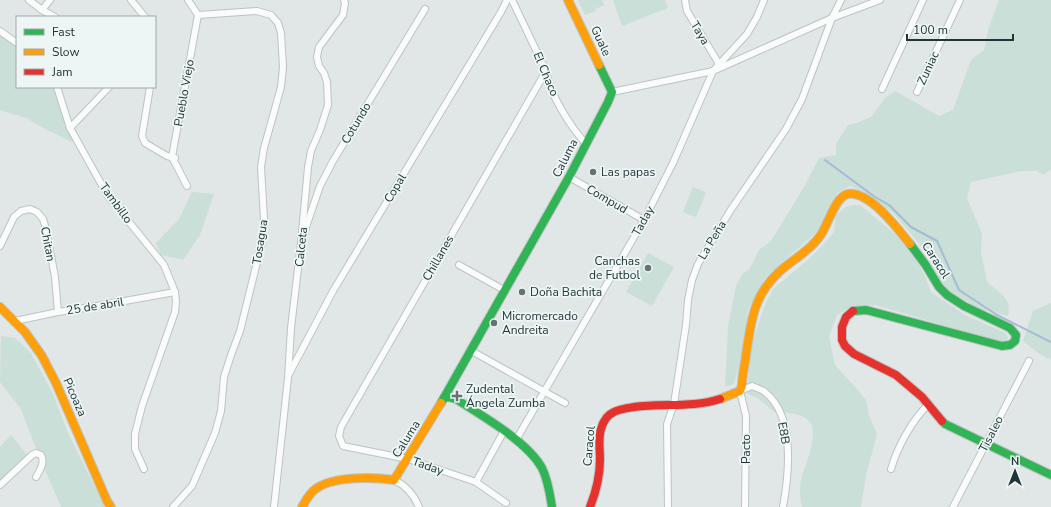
<svg xmlns="http://www.w3.org/2000/svg" width="1051" height="507" font-family="'Nunito Sans',sans-serif">
<rect width="100%" height="100%" fill="#e1e6e6"/>
<g fill="#cadfd8">
<path d="M578 0H602L604 5 596 9 592 3 596 11 585 15Z"/>
<path d="M613 0H665L668 8 622 26Z"/>
<path d="M999 0H1051V169L1049 171 1043 175 1037 171H1022L971 182 967 198 982 234 981 253 987 282 1004 296 1009 305 1008 316 981 309 946 289 940 280 924 249 894 214 862 191 850 186 837 193 829 207 821 228 765 278 748 310 744 347 734 384 725 387 728 326 736 286 743 273 749 270 759 250 771 241 804 187 819 158 836 155V144L848 125 857 123 871 117 885 98 895 91 939 116 953 110 971 60 984 50 988 30Z"/>
<path d="M0 34 17 45V87H54C58 106 65 122 74 139L72 142 43 128 26 118 0 110Z"/>
<path d="M693 187 706 192 696 217 683 212Z"/>
<path d="M192 192 214 194 200 235 183 260 161 255 156 243 179 219Z"/>
<path d="M852 205H860L895 234 916 259 924 274 931 292 965 315 1005 333 1008 338 1004 343 993 340 876 305 853 306 837 315 829 336 835 365 857 389 866 400 869 415 877 434 866 475 861 507H802C800 498 799 489 801 480 802 474 805 468 807 462 810 453 815 434 812 426 808 413 785 412 774 412L759 399 748 394V383L750 358 753 340 765 305 773 289 809 259 824 244 834 232 836 215 846 207Z"/>
<path d="M648 253 674 267 652 306 626 292Z"/>
<path d="M1051 303V360L1041 355 1023 341 1033 311Z"/>
<path d="M1 336 15 338 31 353 52 392 68 433 105 507H61L37 451 21 409 0 382Z"/>
<path d="M11 435 28 456 0 483V447Z"/>
</g>
<g fill="none" stroke-linecap="round" stroke-linejoin="round">
<path stroke="#a3bbd4" stroke-width="2" d="M825 160 875 197 889 205 911 227 937 241 959 290 997 315 1051 342"/>
<g stroke="#bec3c3" stroke-width="8">
<g id="street">
<path d="M29 0 42 10 55 17"/>
<path d="M131 0 145 17"/>
<path d="M512 0 546 71C550 95 570 126 586 144"/>
<path d="M685 0 687 11 719 64"/>
<path d="M42 10 50 0"/>
<path d="M0 31 17 43"/>
<path d="M57 87 70 128 108 196 164 265 175 292 176 301 175 312 142 406 135 434V449L144 469"/>
<path d="M150 87 142 136 145 143 167 156 175 158"/>
<path d="M882 89 923 0"/>
<path d="M612 92 713 71 832 18 880 0"/>
<path d="M917 92 960 0"/>
<path d="M70 128 109 87"/>
<path d="M569 177 644 220"/>
<path d="M187 186 172 157 198 15 188 0"/>
<path d="M305 230 320 186 333 161 425 9"/>
<path d="M0 246 14 217 21 211 30 209 37 212 43 219 46 229 55 277 58 312"/>
<path d="M459 265 504 290"/>
<path d="M15 321 58 312 91 307 175 292"/>
<path d="M470 350 565 403"/>
<path d="M289 374 333 291 501 12 507 0"/>
<path d="M516 440 644 220 673 163 713 71 747 34 757 17 764 0"/>
<path d="M891 469C897 448 912 420 928 405"/>
<path d="M394 480C405 485 414 495 419 507"/>
<path d="M476 482 504 431"/>
<path d="M0 485 32 455 36 453 41 455C45 463 40 470 36 477"/>
<path d="M506 503 476 482 408 459 343 446 339 436 341 427 546 71"/>
<path d="M173 507 192 486 215 433 221 411 224 377 231 355 240 331 263 238 264 219 261 167 264 148 281 87 283 67 281 33 278 23 271 15 257 11 198 15"/>
<path d="M274 507 288 378 291 328 301 243 308 167 311 151 320 130 328 105 327 82 324 73 319 66 317 57 319 47 343 15 345 3 344 0"/>
<path d="M668 507 667 424 674 404 686 325 688 300 692 280 698 264 730 211 786 129 802 99 832 18 841 0"/>
<path d="M745 507 746 416 740 391 752 386C756 388 762 389 766 393 795 417 789 474 783 507"/>
<path d="M953 507 1029 361"/>
</g>
</g>
<g stroke="#bdc3c4" stroke-width="10">
<g id="fast">
<path d="M853 311 866 310 1002 346 1010 345 1015 341 1016 335 1010 328 964 306 947 295 939 287 925 264 910 244"/>
<path d="M444 398 448 397 456 399C482 416 527 441 542 468 548 480 550 494 552 507"/>
<path d="M441 403 569 177 608 102 612 92 599 65"/>
<path d="M942 421 945 424 1051 475"/>
</g>
</g>
<g stroke="#bdc3c4" stroke-width="10">
<g id="slow">
<path d="M568 0 599 65"/>
<path d="M0 307 25 332 42 356 56 383 107 501 111 507"/>
<path d="M720 399 740 391 742 385C742 375 745 365 746 355 751 322 753 296 779 272 792 260 810 251 820 236 828 226 835 196 848 194 870 191 898 229 910 244"/>
<path d="M302 507C306 500 310 492 317 488 335 476 373 477 394 480L441 403"/>
</g>
</g>
<g stroke="#bdc3c4" stroke-width="10">
<g id="jam">
<path d="M853 311 846 317 842 327V340L845 346 854 354 896 375 922 397 942 421"/>
<path d="M590 507C596 492 600 476 600 459 600 449 598 439 601 429 603 422 607 415 614 412 620 409 628 408 634 407 662 403 693 408 720 399"/>
</g>
</g>
<use href="#street" stroke="#fafbfb" stroke-width="6"/>
<use href="#fast" stroke="#30b455" stroke-width="8"/>
<use href="#slow" stroke="#ff9f0a" stroke-width="8"/>
<use href="#jam" stroke="#e5322d" stroke-width="8"/>
</g>
<g fill="#647375" stroke="#eef6f5" stroke-width="1.5">
<circle cx="593" cy="172" r="4"/>
<circle cx="648" cy="268" r="4"/>
<circle cx="522" cy="292" r="4"/>
<circle cx="494" cy="323" r="4"/>
<path d="M455 390h4v4h4v4h-4v4h-4v-4h-4v-4h4z"/>
</g>
<g text-anchor="middle" stroke-width="3.5" stroke-linejoin="round" paint-order="stroke">
<g font-size="12" fill="#203538" stroke="#eef6f5">
<text transform="translate(700 33) rotate(59)" y="4">Taya</text>
<text transform="translate(601 41) rotate(65)" y="4">Guale</text>
<text transform="translate(928 68) rotate(-65)" y="4">Zuniac</text>
<text transform="translate(546 74) rotate(67)" y="4">El Chaco</text>
<text transform="translate(184 93) rotate(-80)" y="4">Pueblo Viejo</text>
<text transform="translate(356 123) rotate(-59)" y="4">Cotundo</text>
<text transform="translate(565 158) rotate(-63)" y="4">Caluma</text>
<text transform="translate(395 188) rotate(-59)" y="4">Copal</text>
<text transform="translate(607 199) rotate(30)" y="4">Compud</text>
<text transform="translate(116 203) rotate(54)" y="4">Tambillo</text>
<text transform="translate(643 221) rotate(-61)" y="4">Taday</text>
<text transform="translate(712 240) rotate(-59)" y="4">La Peña</text>
<text transform="translate(260 242) rotate(-81)" y="4">Tosagua</text>
<text transform="translate(48 244) rotate(79)" y="4">Chitan</text>
<text transform="translate(301 247) rotate(-84)" y="4">Calceta</text>
<text transform="translate(438 258) rotate(-60)" y="4">Chillanes</text>
<text transform="translate(936 260) rotate(57)" y="4">Caracol</text>
<text transform="translate(95 306) rotate(-9)" y="4">25 de abril</text>
<text transform="translate(75 397) rotate(66)" y="4">Picoaza</text>
<text transform="translate(784 433) rotate(80)" y="4">E8B</text>
<text transform="translate(991 434) rotate(-63)" y="4">Tisaleo</text>
<text transform="translate(406 439) rotate(-58)" y="4">Caluma</text>
<text transform="translate(589 446) rotate(-85)" y="4">Caracol</text>
<text transform="translate(746 449) rotate(-90)" y="4">Pacto</text>
<text transform="translate(428 466) rotate(19)" y="4">Taday</text>
</g>
<g font-size="12" fill="#203538" stroke="#eef6f5" text-anchor="start">
<text x="601" y="176">Las papas</text>
<text x="640" y="265" text-anchor="end">Canchas<tspan x="640" dy="14">de Futbol</tspan></text>
<text x="530" y="296">Doña Bachita</text>
<text x="502" y="320">Micromercado<tspan x="502" dy="14">Andreita</tspan></text>
<text x="466" y="393">Zudental<tspan x="466" dy="14">Ángela Zumba</tspan></text>
</g>
</g>
<rect x="16" y="16" width="140" height="72" fill="#eef6f5" stroke="#9ca9a9"/>
<rect x="24" y="29" width="20" height="6" fill="#30b455" stroke="#9ca9a9"/>
<text x="52" y="36" font-size="12" fill="#203538">Fast</text>
<rect x="24" y="49" width="20" height="6" fill="#ff9f0a" stroke="#9ca9a9"/>
<text x="52" y="56" font-size="12" fill="#203538">Slow</text>
<rect x="24" y="69" width="20" height="6" fill="#e5322d" stroke="#9ca9a9"/>
<text x="52" y="76" font-size="12" fill="#203538">Jam</text>
<g transform="translate(1015 471)" stroke="#eef6f5" stroke-width="3" paint-order="stroke">
<path d="M0-3L7 15L0 10L-7 15Z" fill="#203538"/>
<text y="-6" font-size="11" font-weight="bold" text-anchor="middle" fill="#203538">N</text>
</g>
<path d="M907 34v6h106v-6" fill="none" stroke="#203538" stroke-width="2"/>
<text x="913" y="34" font-size="12" fill="#203538" stroke="#eef6f5" stroke-width="3" paint-order="stroke">100 m</text>
</svg>
